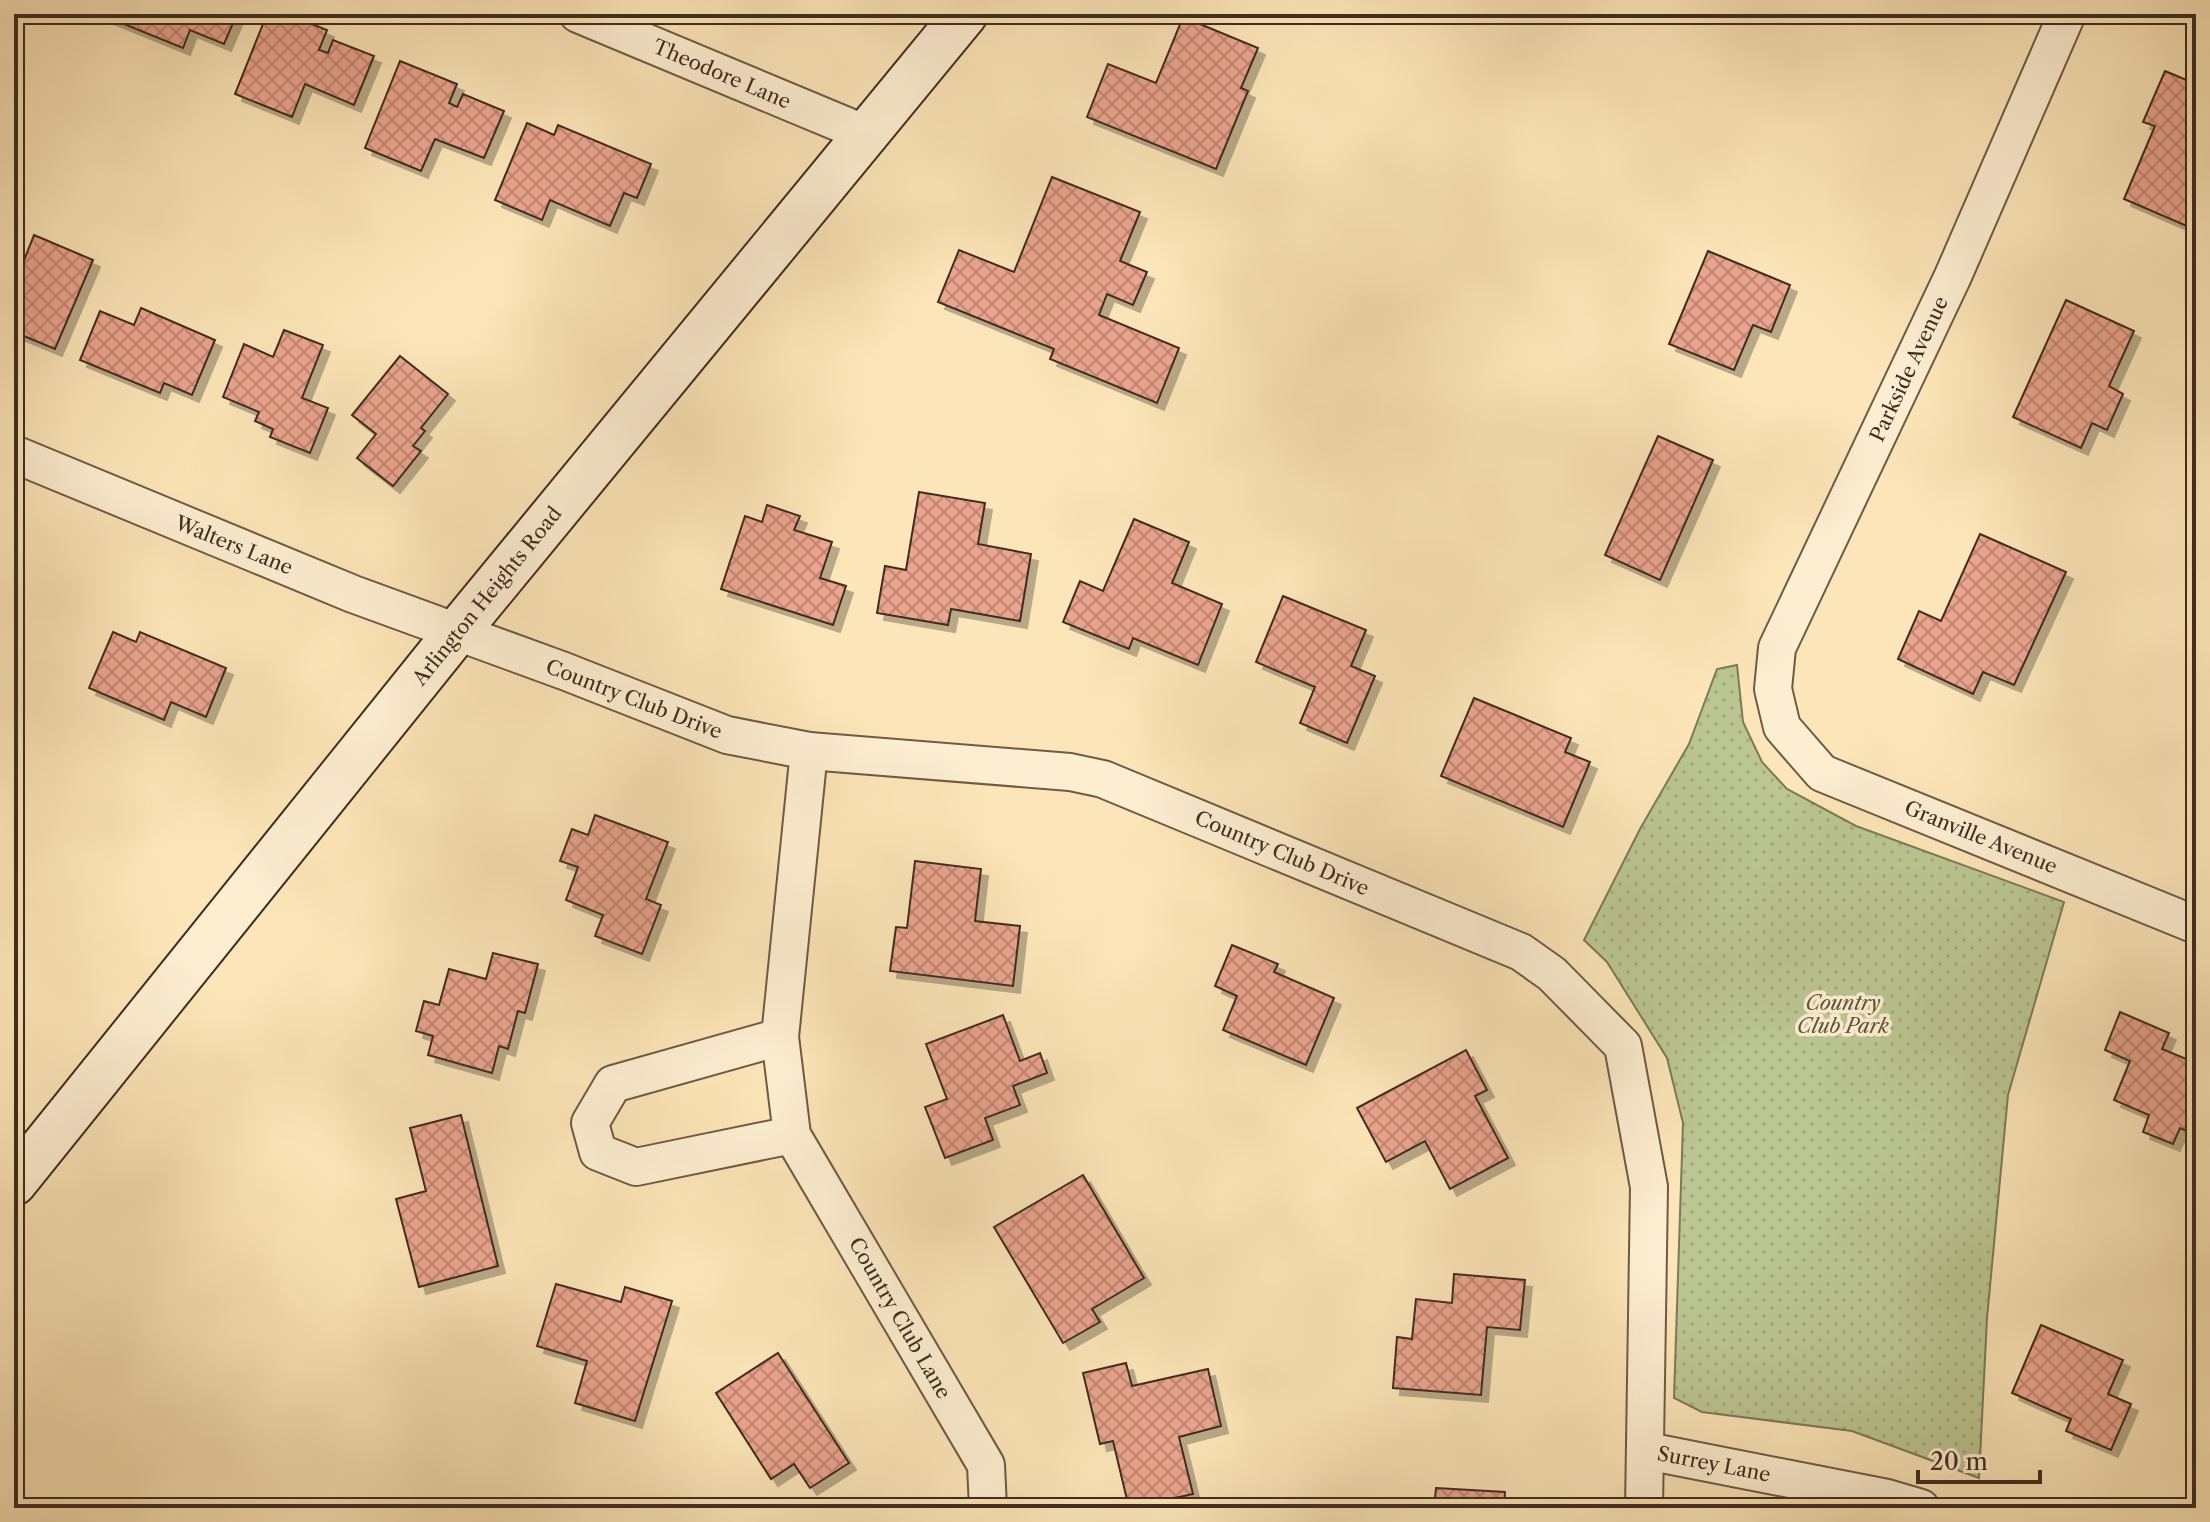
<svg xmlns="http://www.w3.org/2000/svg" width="2210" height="1522" font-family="'Libre Caslon Text',serif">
<defs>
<pattern id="park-dots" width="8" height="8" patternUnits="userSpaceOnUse" patternTransform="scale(2)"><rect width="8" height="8" fill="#bbc692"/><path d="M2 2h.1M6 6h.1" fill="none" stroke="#a2aa7e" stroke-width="1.8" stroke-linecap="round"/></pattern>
<pattern id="building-cross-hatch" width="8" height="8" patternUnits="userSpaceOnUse" patternTransform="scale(2)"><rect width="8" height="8" fill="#eba48d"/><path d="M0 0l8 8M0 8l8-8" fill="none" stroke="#c08673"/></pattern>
<filter id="shadow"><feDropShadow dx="7" dy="7" stdDeviation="0" flood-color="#0004"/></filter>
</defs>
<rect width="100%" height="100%" fill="#fce5b8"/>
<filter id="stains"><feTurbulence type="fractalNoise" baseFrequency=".0025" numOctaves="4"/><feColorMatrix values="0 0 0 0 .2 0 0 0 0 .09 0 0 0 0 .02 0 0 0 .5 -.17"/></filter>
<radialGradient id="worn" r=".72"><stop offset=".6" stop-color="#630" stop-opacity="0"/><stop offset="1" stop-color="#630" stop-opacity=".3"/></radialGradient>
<path fill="url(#park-dots)" stroke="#7e7959" stroke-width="2" d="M1737 665 1743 722 1762 762 1787 789 1856 826 2064 902 2008 1095 1987 1318 1979 1478 1852 1431 1702 1412 1674 1398 1683 1123 1667 1058 1607 962 1584 940 1640 829 1689 744 1717 669Z"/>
<g fill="url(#building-cross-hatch)" stroke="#402c20" stroke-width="2" filter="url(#shadow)">
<path d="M111 14H237L224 44 190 30 183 48 109 18Z"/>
<path d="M267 14H287L327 30 319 50 328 53 333 40 374 56 354 105 305 84 292 117 235 94Z"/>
<path d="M1183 17 1258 48 1241 88 1248 91 1216 169 1087 117 1108 64 1156 83Z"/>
<path d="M400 61 457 84 449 103 457 107 463 94 504 111 484 158 435 139 421 171 365 148Z"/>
<path d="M2165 71 2196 84V230L2124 199 2155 126 2143 122Z"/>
<path d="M527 123 554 135 558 125 651 164 637 198 624 193 610 226 550 200 542 220 495 200Z"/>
<path d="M1052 177 1140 212 1120 261 1147 272 1133 305 1107 294 1099 315 1179 348 1157 403 1050 359 1054 349 938 302 959 250 1014 272Z"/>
<path d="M34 235 93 260 55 349 14 332V259L23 263Z"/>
<path d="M1708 251 1790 285 1771 332 1753 325 1734 370 1669 344Z"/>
<path d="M2066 300 2134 331 2109 386 2123 394 2107 430 2092 423 2081 448 2013 417Z"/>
<path d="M141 308 215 340 192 395 164 383 160 393 80 360 100 311 134 325Z"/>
<path d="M284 330 323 345 302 398 328 408 310 453 270 437 273 429 255 421 259 412 223 397 244 344 273 357Z"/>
<path d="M400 356 448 394 421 428 425 431 413 446 421 451 393 486 357 458 376 434 352 415Z"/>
<path d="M1658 436 1713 460 1660 580 1605 555Z"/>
<path d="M919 492 985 503 978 544 1031 554 1020 621 951 609 948 625 877 613 885 566 906 570Z"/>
<path d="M767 505 800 516 794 530 832 542 820 578 846 586 833 625 721 589 745 516 762 522Z"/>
<path d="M1134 519 1189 542 1172 583 1222 604 1198 665 1133 638 1129 649 1063 622 1080 581 1103 591Z"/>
<path d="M1980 534 2066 572 2014 685 1983 672 1973 694 1898 659 1919 611 1941 621Z"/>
<path d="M1283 596 1366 630 1351 666 1375 676 1347 743 1300 723 1315 687 1256 662Z"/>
<path d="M113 632 136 642 140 632 226 668 206 717 171 702 164 720 89 688Z"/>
<path d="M1474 698 1571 738 1565 752 1590 762 1563 827 1441 776Z"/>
<path d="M595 815 668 842 646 899 661 905 642 954 595 936 603 915 566 900 578 867 560 861 572 829 588 835Z"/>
<path d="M915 861 981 869 975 921 1020 926 1013 986 890 971 896 927 907 928Z"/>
<path d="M1232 945 1278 964 1274 972 1334 998 1306 1065 1223 1030 1237 996 1215 986Z"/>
<path d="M493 953 538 964 525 1013 518 1011 508 1049 499 1046 492 1073 428 1055 433 1036 416 1031 424 1001 439 1005 449 969 486 979Z"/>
<path d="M2120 1012 2169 1033 2162 1049 2196 1063V1135L2180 1128 2173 1144 2143 1132 2149 1115 2114 1100 2130 1061 2105 1050Z"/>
<path d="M1003 1015 1020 1061 1040 1053 1047 1073 1013 1086 1020 1105 985 1118 993 1140 945 1158 925 1107 947 1099 926 1044Z"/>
<path d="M1466 1050 1487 1090 1475 1096 1508 1158 1450 1189 1425 1141 1386 1162 1357 1108Z"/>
<path d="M461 1115 498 1266 419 1287 396 1199 426 1191 410 1128Z"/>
<path d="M1083 1175 1144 1278 1092 1309 1100 1322 1063 1343 994 1227Z"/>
<path d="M1454 1274 1525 1280 1520 1330 1487 1327 1481 1395 1393 1388 1397 1337 1412 1339 1416 1299 1452 1303Z"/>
<path d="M556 1284 621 1302 625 1287 672 1301 635 1421 575 1403 587 1361 537 1346Z"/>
<path d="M2041 1325 2123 1360 2108 1394 2131 1404 2111 1450 2066 1431 2071 1419 2012 1393Z"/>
<path d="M778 1353 849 1463 810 1488 794 1464 771 1479 716 1393Z"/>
<path d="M1126 1363 1132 1386 1208 1369 1221 1426 1179 1437 1193 1494 1129 1508 1113 1441 1100 1444 1083 1373Z"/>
<path d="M1436 1488 1505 1492 1504 1508H1434Z"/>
</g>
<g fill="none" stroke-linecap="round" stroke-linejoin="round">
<g stroke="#6f5a46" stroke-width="40">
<g id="street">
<path d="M578 14 866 134"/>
<path d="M2067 14 1953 276 1777 648 1773 689 1782 727 1822 773 2196 925"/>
<path d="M14 454 353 594 564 671 727 735 809 751 1070 772 1103 779 1521 952 1552 974 1623 1046 1649 1187 1644 1508"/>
<path d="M809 751 780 1037 792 1135 986 1465 988 1508"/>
<path d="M780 1037 613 1084 590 1123 598 1152 636 1167 792 1135"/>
<path d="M1647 1451 1887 1498 1921 1508"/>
</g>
</g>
<g stroke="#402c20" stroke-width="48">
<path id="secondary" d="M14 1183 456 633 965 14"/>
</g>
<use href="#street" stroke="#fdeed1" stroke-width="36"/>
<use href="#secondary" stroke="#fdeed1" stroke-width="44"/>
</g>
<g text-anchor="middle" stroke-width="7" stroke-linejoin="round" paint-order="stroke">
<g font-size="20" fill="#402c20" stroke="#fdeed1">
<text transform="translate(722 74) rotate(23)" y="7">Theodore Lane</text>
<text transform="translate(1909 369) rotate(-65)" y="7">Parkside Avenue</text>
<text transform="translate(234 545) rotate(22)" y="7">Walters Lane</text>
<text transform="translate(487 596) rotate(-51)" y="7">Arlington Heights Road</text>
<text transform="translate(634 699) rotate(21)" y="7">Country Club Drive</text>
<text transform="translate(1981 837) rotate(22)" y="7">Granville Avenue</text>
<text transform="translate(1282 853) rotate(23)" y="7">Country Club Drive</text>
<text transform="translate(900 1318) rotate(60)" y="7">Country Club Lane</text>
<text transform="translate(1714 1464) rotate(11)" y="7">Surrey Lane</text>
</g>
<g font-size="20" font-style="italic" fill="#5f523c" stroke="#fdeed1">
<text x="1843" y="1010">Country<tspan x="1843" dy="23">Club Park</tspan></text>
</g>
</g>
<rect width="2210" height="1522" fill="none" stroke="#fce5b8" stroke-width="48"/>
<rect x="16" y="16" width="2178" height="1490" fill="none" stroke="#402c20" stroke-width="4"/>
<rect x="24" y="24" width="2162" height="1474" fill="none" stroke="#402c20" stroke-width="2"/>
<path d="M1918 1470v12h122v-12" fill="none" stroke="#402c20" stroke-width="4"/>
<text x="1930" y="1470" font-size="24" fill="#402c20" stroke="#fdeed1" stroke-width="6" paint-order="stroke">20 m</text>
<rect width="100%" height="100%" filter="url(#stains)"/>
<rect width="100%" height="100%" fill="url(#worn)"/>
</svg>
